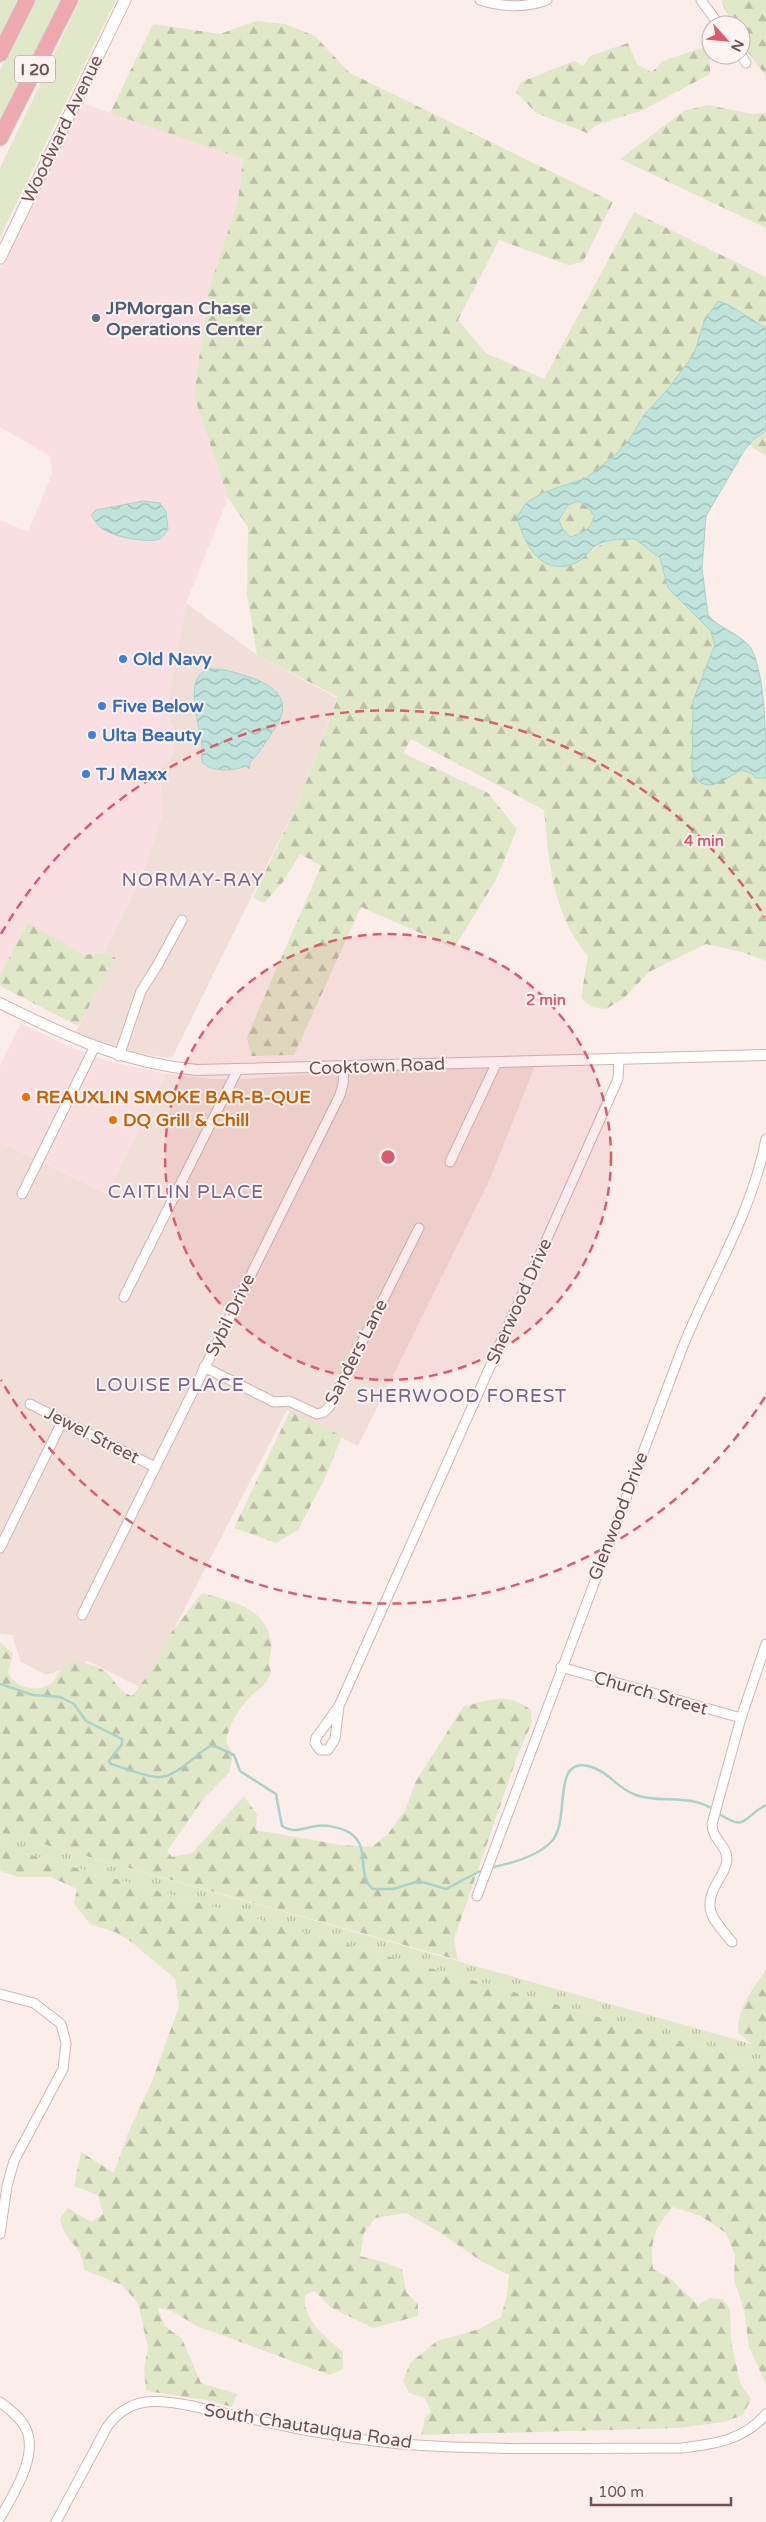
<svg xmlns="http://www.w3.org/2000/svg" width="766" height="2522" font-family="'Varela Round',sans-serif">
<defs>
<pattern id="forest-firs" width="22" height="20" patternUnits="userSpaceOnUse" patternTransform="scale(1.25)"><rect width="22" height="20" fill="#e1e7c9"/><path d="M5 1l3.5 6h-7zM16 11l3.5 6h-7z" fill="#bbbea6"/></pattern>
<pattern id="park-tufts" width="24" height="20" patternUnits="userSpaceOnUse" patternTransform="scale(1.25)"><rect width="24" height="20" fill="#e1e7c9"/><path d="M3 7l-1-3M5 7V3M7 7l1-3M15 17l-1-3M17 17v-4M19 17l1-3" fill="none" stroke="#bbbea6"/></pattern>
<pattern id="water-waves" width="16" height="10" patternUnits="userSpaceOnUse" patternTransform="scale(1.25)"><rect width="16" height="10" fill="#c0e3db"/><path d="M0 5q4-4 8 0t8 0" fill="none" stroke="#a0bab4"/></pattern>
</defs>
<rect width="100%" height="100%" fill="#fbeeea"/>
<g fill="#f1ded9">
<path d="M186 603 257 655 337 698 300 798 172 1058 147 1055 97 1041 75 1032 116 958 104 952 142 876 162 815 160 773 161 767 172 755 176 734 170 722V690Z"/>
<path d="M535 1066 489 1181 358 1446 287 1410 143 1689 88 1661 46 1675 21 1662 12 1635 0 1634V1142L107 1194 166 1074 211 1079H246L357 1071Z"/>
</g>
<g fill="#f9dfe1">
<path d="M80 102 243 159 238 201 208 292 194 396 228 498 186 603 170 690V722L176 734 175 749 167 762 161 767 160 773 162 815 142 876 104 952 84 955 28 922 0 975V520L28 532 52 474 50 456 0 427V268Z"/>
<path d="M21 1023 68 1046 108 1061 166 1074 107 1194 0 1142V1065Z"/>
</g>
<g fill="#e1e7c9">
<path d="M0 0H17L0 35Z"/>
<path d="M35 0H63L0 124V70Z"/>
<path d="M80 0H116L0 237V168Z"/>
</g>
<g fill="url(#forest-firs)">
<path d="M721 0H766V76L744 47 741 43V25H732Z"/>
<path d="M256 21 285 24 315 36 350 73 613 202 583 262 568 265 499 240 458 320 486 353 544 379 634 212 766 277V328L752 320 704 322 694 354 668 389 644 415 629 440 616 454 586 478 542 493 526 503 574 564C599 544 603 540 635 538L660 558 668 588 710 630 715 644 701 679 692 771 731 776 741 770 766 778V961L742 952 706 944 649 972 624 998 606 1009 591 1007 581 998 588 956C552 914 549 862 544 810L411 739 403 753 488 793 517 829 496 880 454 948 361 907 294 1055 251 1056 247 1037 321 866 300 854 283 882 264 903 253 898 300 798 338 697 257 655 247 594 248 527 228 498 194 396 208 292 238 201 243 159 110 113 153 24 220 34Z"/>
<path d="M628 43 637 64 652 72 663 61 704 47 710 52V74L643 110 596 125 587 133 536 113 516 92 521 82 574 61 583 66 590 56Z"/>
<path d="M707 105 753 114 766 113V228L620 159 684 111Z"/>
<path d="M766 431V454L765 455 753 448 750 444Z"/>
<path d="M578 501 588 507 594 516C591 530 583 533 570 537L562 528 559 520 568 505Z"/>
<path d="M28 922 84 955 104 952 116 958 78 1026 0 986V975Z"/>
<path d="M290 1411 342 1436 324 1480 298 1530 276 1543 234 1528Z"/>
<path d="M202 1593C231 1601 266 1607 271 1642 273 1653 266 1660 271 1672 266 1687 259 1688 249 1698 237 1712 229 1724 226 1742L233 1754 229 1773 204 1798 167 1851 172 1857 192 1853 244 1796 257 1815 256 1830 341 1845 372 1847 388 1834 405 1810 416 1781 463 1707C491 1699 506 1692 531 1710L532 1722 517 1757 454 1939 458 1960 0 1832V1642L13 1654 8 1673C16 1687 34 1693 49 1685 55 1682 57 1674 62 1669 65 1665 70 1663 75 1660 86 1663 100 1666 109 1675 118 1685 118 1690 132 1696L152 1670 168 1637Z"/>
<path d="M0 1846 497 1987 766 2066V2384L749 2347 744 2310 734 2279 735 2255 726 2233 701 2216 673 2207C654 2228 650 2241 653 2269L671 2279 698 2305 710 2298 723 2299 730 2309 731 2340 740 2383 751 2399 743 2415 724 2422 679 2428 421 2435 425 2418 431 2412 425 2398 409 2393 403 2381 410 2363 437 2341 479 2329 501 2317 507 2295 509 2275 481 2261 439 2232 406 2213 375 2218 364 2233 360 2256 383 2262 402 2269 406 2292 418 2304V2316L373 2328 330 2307 315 2291 305 2295C302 2320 326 2337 343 2352V2369L330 2375 197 2326 172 2311 158 2308 165 2326 182 2339 201 2383 237 2394 232 2407 206 2400 146 2391 144 2368 148 2348 138 2303 122 2285 84 2270C83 2244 63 2242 60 2218L68 2208 91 2222 103 2214 98 2195 74 2186 81 2152 114 2173 128 2133 153 2079 179 2006 175 1979 133 1943 115 1932 90 1924 74 1904 77 1889 51 1877H18L0 1871Z"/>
<path d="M766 1970V2048L752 2044 738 2033C737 2009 753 1988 766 1970Z"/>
</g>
<path fill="url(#park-tufts)" d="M0 1832 766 2048V2066L497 1987 0 1846Z"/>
<g fill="url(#water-waves)" stroke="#a7d3ca" fill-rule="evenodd">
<path d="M718 301 727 304 766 328V431L753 440 744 451 706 516 702 568 708 615C718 628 740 633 751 648 766 676 766 743 766 778H756L751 773 741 770C724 779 704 798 692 771L693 701 715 644 710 630 668 588 660 558 635 539C623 539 612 539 601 543 590 547 584 561 573 564 540 576 524 543 517 517L526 503 542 493 586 478 616 454 629 440 644 415 668 389 694 354 704 322ZM578 501 588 507 594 516C591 530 583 533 570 537L562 528 559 520 568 505Z"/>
<path d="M143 501 160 503 166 512 168 529C165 534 162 539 156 540 141 542 114 537 101 528 97 525 94 519 91 515L96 510Z"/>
<path d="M208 669C222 668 233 672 246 676 279 686 295 703 271 734 264 744 259 754 250 762L249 769 246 766C233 771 213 773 202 762 201 754 203 746 201 738 198 721 184 677 208 669Z"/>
</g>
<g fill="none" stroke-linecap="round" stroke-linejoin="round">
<g stroke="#a7d3ca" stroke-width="2.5">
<path d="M0 1684 33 1695 60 1697 74 1704 86 1721 122 1739V1744L109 1761 111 1764C125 1768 140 1775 156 1777 175 1779 195 1755 210 1746L217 1747 234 1755 240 1771 276 1794 282 1826C295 1834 303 1828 316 1826 326 1824 342 1828 350 1833 371 1846 356 1876 373 1889H393L419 1881 446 1889 484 1869"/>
<path d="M718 1813C747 1833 742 1817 766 1805"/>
<path d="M489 1868C510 1864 537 1857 552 1841 571 1819 551 1758 588 1766 608 1770 617 1789 636 1795 661 1804 689 1793 714 1810"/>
</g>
<g stroke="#ceb6b4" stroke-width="11">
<g id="minor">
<path d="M480 0C502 7 525 8 547 0"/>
<path d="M701 0 719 25"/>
<path d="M741 55 746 63"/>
<path d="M119 1056 141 991 157 966 182 920"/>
<path d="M450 1162 497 1062"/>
<path d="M22 1194 94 1048"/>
<path d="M124 1297 237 1071"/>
<path d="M204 1367 274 1402 289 1401 317 1414 324 1412 330 1406 419 1228"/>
<path d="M30 1404 155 1467"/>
<path d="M0 1548 63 1420"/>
<path d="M82 1615 340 1095 343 1084 344 1068"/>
<path d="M561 1667 741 1718"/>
<path d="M339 1706 335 1739 328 1750H320L315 1743 316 1738 339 1706 618 1079 619 1058"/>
<path d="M477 1896C544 1715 611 1534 680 1354 708 1281 751 1217 766 1139"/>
<path d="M732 1942C713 1919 701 1909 718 1881 722 1874 727 1867 727 1859 727 1845 712 1840 712 1824L741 1718 766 1644"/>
<path d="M0 1994 34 2003 61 2024 66 2043 63 2069 14 2161 7 2186 0 2234"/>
<path d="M0 2402C9 2409 20 2417 25 2427 40 2454 13 2495 0 2518"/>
<path d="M56 2522 107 2427C129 2396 157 2399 192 2406 261 2421 331 2438 401 2444 494 2451 589 2448 682 2448 715 2444 744 2440 766 2414"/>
</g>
</g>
<g stroke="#ceb6b4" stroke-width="12">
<path id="tertiary" d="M0 1003C66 1036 123 1063 197 1070L766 1055"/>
</g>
<g stroke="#d3b6b4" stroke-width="13">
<path id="secondary" d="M0 258 125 0"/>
</g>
<g stroke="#d5caca" stroke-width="17">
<g id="motorway">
<path d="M0 54 27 0"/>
<path d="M0 138 70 0"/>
</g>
</g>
<use href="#minor" stroke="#fff" stroke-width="9"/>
<use href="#tertiary" stroke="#fff" stroke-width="10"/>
<use href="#secondary" stroke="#fff" stroke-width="11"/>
<use href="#motorway" stroke="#eea8af" stroke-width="15"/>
</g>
<circle cx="388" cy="1157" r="223" fill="#d75d6f" fill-opacity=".12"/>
<g fill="none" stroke="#d75d6f" stroke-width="2.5" stroke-dasharray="9 6">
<circle cx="388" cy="1157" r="223"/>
<path d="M765 1397A447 447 0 0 1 1 1380M1 934A447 447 0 0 1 765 917"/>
</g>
<circle fill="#5c6f8a" stroke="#fdf3f0" stroke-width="2" cx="96" cy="318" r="5"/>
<g fill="#3f7fe0" stroke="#fdf3f0" stroke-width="2">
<circle cx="123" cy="659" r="5"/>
<circle cx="102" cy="706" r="5"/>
<circle cx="92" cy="735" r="5"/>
<circle cx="86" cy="774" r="5"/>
</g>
<g fill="#e8710a" stroke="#fdf3f0" stroke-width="2">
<circle cx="26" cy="1097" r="5"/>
<circle cx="113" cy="1120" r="5"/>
</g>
<g text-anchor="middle" stroke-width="4" stroke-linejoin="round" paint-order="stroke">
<rect fill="#fdf3f0" stroke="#9c8180" stroke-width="1" x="15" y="55.5" width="40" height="27" rx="4"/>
<g font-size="16" font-weight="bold" fill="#735050">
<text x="35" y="75">I 20</text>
</g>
<g font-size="18" fill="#735050" stroke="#fdf3f0">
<text transform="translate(62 129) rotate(-64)" y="6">Woodward Avenue</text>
<text transform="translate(377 1066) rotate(-2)" y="6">Cooktown Road</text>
<text transform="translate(519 1301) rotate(-66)" y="6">Sherwood Drive</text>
<text transform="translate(230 1315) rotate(-64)" y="6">Sybil Drive</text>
<text transform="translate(356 1352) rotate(-63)" y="6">Sanders Lane</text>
<text transform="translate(92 1435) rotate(27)" y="6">Jewel Street</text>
<text transform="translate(618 1516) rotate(-69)" y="6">Glenwood Drive</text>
<text transform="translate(651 1693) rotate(16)" y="6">Church Street</text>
<text transform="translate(308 2426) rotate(9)" y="6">South Chautauqua Road</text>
</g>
<g font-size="18" font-weight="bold" fill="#4e5e75" stroke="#fdf3f0" text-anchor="start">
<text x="106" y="314">JPMorgan Chase<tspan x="106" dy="21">Operations Center</tspan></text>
</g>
<g font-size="18" font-weight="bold" fill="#366cbe" stroke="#fdf3f0" text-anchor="start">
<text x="133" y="665">Old Navy</text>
<text x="112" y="712">Five Below</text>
<text x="102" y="741">Ulta Beauty</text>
<text x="96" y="780">TJ Maxx</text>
</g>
<g font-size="18" font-weight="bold" fill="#c56008" stroke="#fdf3f0" text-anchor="start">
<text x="36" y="1103">REAUXLIN SMOKE BAR-B-QUE</text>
<text x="123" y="1126">DQ Grill &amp; Chill</text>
</g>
<g font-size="19" letter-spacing="1" fill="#73678e" stroke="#fdf3f0">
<text x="193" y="886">NORMAY-RAY</text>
<text x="186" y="1198">CAITLIN PLACE</text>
<text x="170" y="1391">LOUISE PLACE</text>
<text x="462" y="1402">SHERWOOD FOREST</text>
</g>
</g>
<circle cx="388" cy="1157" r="8" fill="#d75d6f" stroke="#fdf3f0" stroke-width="2.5"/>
<g font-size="15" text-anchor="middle" font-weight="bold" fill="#d75d6f" stroke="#fdf3f0" stroke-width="4" stroke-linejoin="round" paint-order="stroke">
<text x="704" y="846">4 min</text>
<text x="546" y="1005">2 min</text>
</g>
<g transform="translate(726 40) rotate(117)"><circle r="24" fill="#fdf3f0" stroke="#c6b2b0"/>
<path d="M0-4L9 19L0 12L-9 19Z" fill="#d75d6f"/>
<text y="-8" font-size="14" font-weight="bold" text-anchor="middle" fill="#735050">N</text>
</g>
<path d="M591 2497v8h140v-8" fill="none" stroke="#735050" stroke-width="2.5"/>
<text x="598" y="2497" font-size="15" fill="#735050" stroke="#fdf3f0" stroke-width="4" paint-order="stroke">100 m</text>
</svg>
